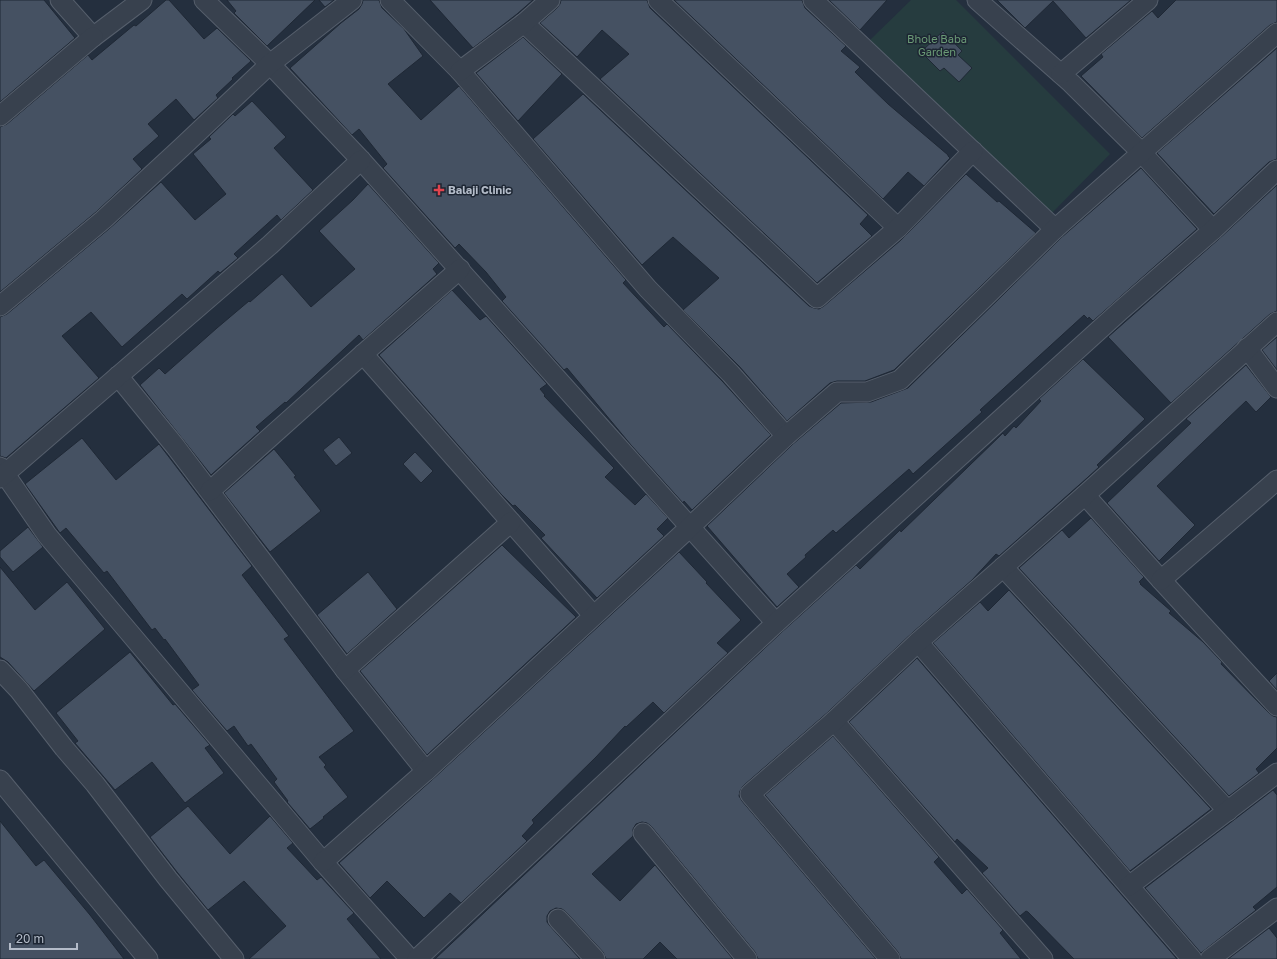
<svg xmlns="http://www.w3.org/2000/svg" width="1277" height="959" font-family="'Golos Text',sans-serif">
<rect width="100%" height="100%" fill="#242f3e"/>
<path fill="#263c3f" d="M911 0H956L1110 154 1049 216 869 41Z"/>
<g fill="#455162" stroke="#1f2835">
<path d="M0 0H44L75 38 0 102Z"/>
<path d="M166 0H169L204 39 217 28 251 61 232 78 233 79 216 95 218 98 194 120 176 99 148 124 159 136 133 159 142 169 96 212 0 292V127L7 124 88 55 92 60 134 25 136 26Z"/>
<path d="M227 0H315L267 46 234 13 236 11Z"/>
<path d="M319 0H334L325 7Z"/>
<path d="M363 0H379L382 8 404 29 423 56 388 84 421 120 459 86 626 280 623 283 664 327 667 324 723 382 771 435 692 510 684 501 683 503 631 445 567 368 564 370 502 301 506 297 486 272 459 244 455 248 383 168 387 164 359 129 352 135 290 68 341 23 359 9 362 4Z"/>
<path d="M430 0H533L517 14 473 48Z"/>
<path d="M561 0H647L650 8 868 215 860 224 872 236 817 283 600 79 629 54 602 30 577 57 540 23 557 8 560 4Z"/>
<path d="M674 0H802L805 8 846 46 841 51 860 67 855 72 888 104 948 155V156L950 158 924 186 908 172 883 199Z"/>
<path d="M829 0H887L860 30Z"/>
<path d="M997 0H1131L1086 38 1053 1 1025 28Z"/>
<path d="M1176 0H1277V22L1270 25 1142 138 1081 76 1103 57 1101 54 1152 11 1158 18Z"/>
<path d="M943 31 962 51 958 55 972 68 959 82 944 68 940 71 921 52Z"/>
<path d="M523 37 562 74 518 121 476 73Z"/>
<path d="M1277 48V159L1269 162 1214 214 1157 153Z"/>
<path d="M583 94 809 306 814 308 819 309 824 306 901 240 966 174 997 202 999 201 1036 233 894 370 865 381H837L830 383 787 421 739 366 683 310 719 278 673 237 642 265 533 139Z"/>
<path d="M252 101 286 137 274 148 313 190 281 220 277 215 234 254 238 258 220 273 218 271 187 299 182 294 122 347 91 312 62 336 99 378 6 458 0 456V317L7 314 110 228 161 182 195 220 226 194 193 154 211 139 209 137 233 114 235 116Z"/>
<path d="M1141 168 1197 229 1093 321 1089 317 1088 319 1084 315 980 410 982 412 913 474 909 469 836 533 833 530 805 555 806 557 787 574 799 587 777 607 707 526 793 444 841 403 871 402 908 388 1062 237Z"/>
<path d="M368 184 439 263 433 269 437 274 363 340 359 335 286 403 285 402 256 427 260 431 211 475 140 385 159 368 165 374 217 328 249 301 250 302 282 274 311 307 355 269 319 231 353 200Z"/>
<path d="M1277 185V311L1270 314 1171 403 1108 337 1220 238Z"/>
<path d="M452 290 480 320 486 316 547 384 540 389 545 395 544 396 614 468 605 477 635 505 646 494 668 518 657 529 664 536 597 598 541 538 545 535 515 505 513 506 501 494 379 355Z"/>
<path d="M1277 337V370L1262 350Z"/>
<path d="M1083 359 1145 419 1097 465 1099 467 1087 478 999 556 996 554 972 580 911 634 827 713 743 786 740 791 739 796 742 801 876 959H758L755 952 651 826 647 823 642 822 636 824 633 829V836L592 874 620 901 655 865 733 959H677L660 942 643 959H606L603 952 566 912 562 909 556 908 550 911 547 916V922L550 926 580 959H435L783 631 856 565 860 569 900 530 901 532 1003 433 1005 436 1014 426 1016 428 1041 401 1039 399Z"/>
<path d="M1246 365 1271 397 1256 412 1246 401 1157 486 1195 525 1159 561 1107 503 1191 423 1186 419Z"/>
<path d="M339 437 352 453 336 466 323 450Z"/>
<path d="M82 438 116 480 159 444 252 566 242 575 289 636 284 639 354 731 319 757 326 765 324 767 348 797 323 817 324 818 310 829 287 802 288 801 274 782 277 779 251 744 248 746 234 726 227 731 192 690 199 685 165 639 164 640 155 628 152 630 107 571 104 573 66 528 60 533 25 484Z"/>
<path d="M274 449 296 476 294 477 321 511 270 552 224 493Z"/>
<path d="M415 452 433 471 421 483 403 464Z"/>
<path d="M1091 518 1144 577 1139 582 1141 583 1140 584 1171 611 1169 613 1203 642 1222 662 1221 664 1269 713 1273 716 1277 717V748L1256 769 1259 773 1229 796 1019 568 1062 530 1069 538Z"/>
<path d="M28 527 43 547 13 572 0 557V551Z"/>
<path d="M502 545 576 617 427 755 360 671Z"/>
<path d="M679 552 707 582 706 583 741 620 717 643 728 653 664 713 653 702 626 727 625 726 596 757 532 820 534 823 522 836 527 841 461 903 450 893 424 918 387 881 370 898 339 863 433 779Z"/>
<path d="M0 567 35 610 67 582 105 629 34 691 8 662 0 657Z"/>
<path d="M368 572 397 609 347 654 317 615Z"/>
<path d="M1009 590 1211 809 1130 871 933 643 980 602 988 611Z"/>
<path d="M130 652 173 705 175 704 210 745 205 748 224 773 185 803 152 762 115 790 75 743 78 741 56 713Z"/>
<path d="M917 658 1177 959H1074L1028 912 1026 911 1020 916 982 873 988 868 957 839 955 842 849 722Z"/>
<path d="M1277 673V690L1269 681Z"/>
<path d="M833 736 939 857 934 862 962 894 967 889 1003 930 1000 933 1021 959H901L898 952 765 795Z"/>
<path d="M1273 790 1277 795V887L1253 907 1256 910 1201 953 1145 888Z"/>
<path d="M188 806 230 854 270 816 293 843 287 848 317 880 321 877 354 913 347 919 381 959H249L286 926 244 881 208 910 177 872 150 837Z"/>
<path d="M0 821 36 866 44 860 90 915 124 959H0Z"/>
<path d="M1269 928 1277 938V959H1228Z"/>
</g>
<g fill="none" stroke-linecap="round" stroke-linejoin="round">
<g stroke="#565f6c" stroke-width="21">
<g id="minor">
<path d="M60 0 93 37 142 0"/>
<path d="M204 0 270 64 361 160 776 623"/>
<path d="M390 0 460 71 648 289 731 374 786 436"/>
<path d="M658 0 898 228"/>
<path d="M813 0 1055 229"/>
<path d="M977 0 1071 83 1141 152 1213 230"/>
<path d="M524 23 817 298 898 228 973 151"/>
<path d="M460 71 524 23 550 0"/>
<path d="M1061 74 1148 0"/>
<path d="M0 116 93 37"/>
<path d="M0 306 103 220 181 148 270 64 352 0"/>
<path d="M1247 348 1277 388"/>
<path d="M363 354 593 615"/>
<path d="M118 376 175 446 345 670 426 771"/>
<path d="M0 467 47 535 323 862 410 959"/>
<path d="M0 478 270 245 361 160"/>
<path d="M210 491 363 354 460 269"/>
<path d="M1085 495 1161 580 1277 706"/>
<path d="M1003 567 1228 811"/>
<path d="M1161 580 1277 480"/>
<path d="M918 642 1192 959"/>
<path d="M0 670 19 690 64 748 95 784 168 879 234 959"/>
<path d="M345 670 511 522"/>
<path d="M834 721 1043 959"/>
<path d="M0 780 148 959"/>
<path d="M643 833 747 959"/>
<path d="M323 862 426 771 690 527 786 436 837 392H867L900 380 1055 229 1277 33"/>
<path d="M1129 886 1277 773"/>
<path d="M558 919 595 959"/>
<path d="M417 959 776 623 1120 311 1213 230 1277 170"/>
<path d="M890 959 750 794 834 721 918 642 1085 495 1277 322"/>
<path d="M1210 959 1277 908"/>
</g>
</g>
<use href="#minor" stroke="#38414e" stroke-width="19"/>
</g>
<path fill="#e0444e" stroke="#1d2633" stroke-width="1.5" d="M437 184h4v4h4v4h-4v4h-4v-4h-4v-4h4z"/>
<g text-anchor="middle" stroke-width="3" stroke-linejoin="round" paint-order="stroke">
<g font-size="11" fill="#6b9a76" stroke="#1d2633">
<text x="937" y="43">Bhole Baba<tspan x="937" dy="13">Garden</tspan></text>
</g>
<g font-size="11" font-weight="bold" fill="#b4bcc9" stroke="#1d2633" text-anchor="start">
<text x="448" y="194">Balaji Clinic</text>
</g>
</g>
<path d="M10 943v6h67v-6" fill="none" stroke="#b4bcc9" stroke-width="2"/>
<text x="16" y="943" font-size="12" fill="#b4bcc9" stroke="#1d2633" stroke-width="3" paint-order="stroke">20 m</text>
</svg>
